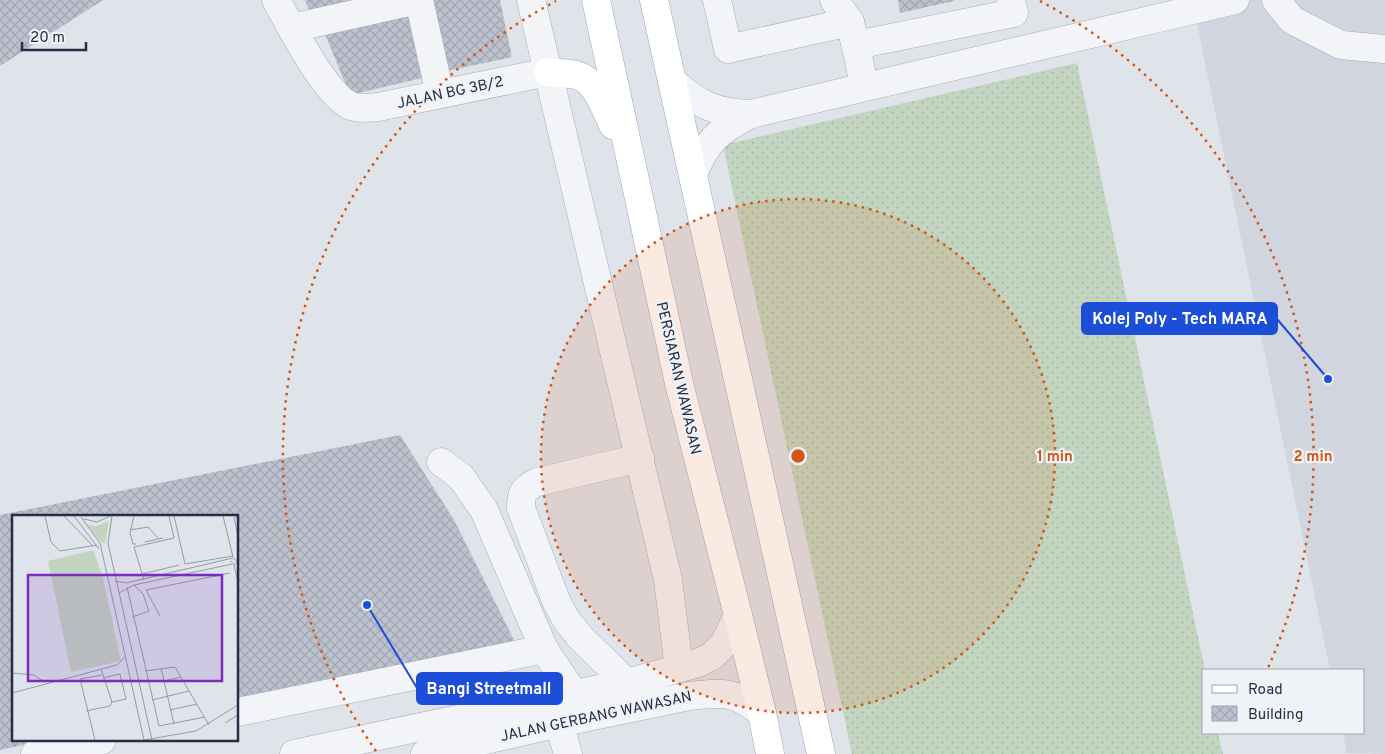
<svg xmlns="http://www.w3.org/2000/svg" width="1385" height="754" font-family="Overpass,sans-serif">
<defs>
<pattern id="grass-dots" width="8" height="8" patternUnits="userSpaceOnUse" patternTransform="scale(1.25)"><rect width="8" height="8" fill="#c3d5c0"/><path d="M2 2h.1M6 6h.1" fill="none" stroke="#a7b7a6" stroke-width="1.8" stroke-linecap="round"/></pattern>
<pattern id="building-cross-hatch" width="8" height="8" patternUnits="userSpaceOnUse" patternTransform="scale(1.25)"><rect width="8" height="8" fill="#bcc1ce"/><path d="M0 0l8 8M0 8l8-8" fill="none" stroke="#a1a6b2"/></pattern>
</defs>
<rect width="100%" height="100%" fill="#dfe3ea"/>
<path fill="#d1d5e0" d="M1192 0H1385V754L1347 753 1343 733H1364V670H1330Z"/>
<path fill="url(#grass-dots)" d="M1077 63 1205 670H1204V733H1218L1223 754H852L723 145Z"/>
<g fill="url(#building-cross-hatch)">
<path d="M0 0H103L0 66Z"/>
<path d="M305 0H382L312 17Z"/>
<path d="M426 0H500L512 57 442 72Z"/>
<path d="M898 0H954V1L900 13Z"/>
<path d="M415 9 431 76 350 95 323 29Z"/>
<path d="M400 435 454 520 516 644 238 701V516H14V740L41 741 0 750V515Z"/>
</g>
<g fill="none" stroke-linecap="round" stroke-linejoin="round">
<g stroke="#a8adb8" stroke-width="29">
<g id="minor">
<path d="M276 0C290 25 326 96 351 106 359 109 369 108 378 107L548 72"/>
<path d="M419 0 440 94"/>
<path d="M531 0 668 580 679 668"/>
<path d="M717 0 728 49 850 22"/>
<path d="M834 0 850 22 858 56 864 86"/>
<path d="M1276 0 1292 20 1341 45 1385 49"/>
<path d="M292 28 417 0"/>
<path d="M856 45 1014 13 1011 0"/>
<path d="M672 81C700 105 714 113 751 114"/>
<path d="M693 175C706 141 719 130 751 114L1235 0"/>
<path d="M441 462 461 477 484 510 544 649 574 694"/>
<path d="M627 683 581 638 567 621 557 603 521 508C521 493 523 489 537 482L640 458"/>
<path d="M238 712 544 649"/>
<path d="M559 723 568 754"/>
<path d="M35 754 102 740"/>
<path d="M294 754 627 683 698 663 712 656 724 644 738 615"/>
<path d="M425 754 559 723 689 696C724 692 734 691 762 713"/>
</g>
</g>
<g stroke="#9da5b7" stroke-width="29">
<g id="major">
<path d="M596 0 679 383 738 615 762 713 770 754"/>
<path d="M654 0 821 754"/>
<path d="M548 72C557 73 567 73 576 75 596 80 605 108 613 125"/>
</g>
</g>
<use href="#minor" stroke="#f3f4f8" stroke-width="28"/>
<use href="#major" stroke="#fff" stroke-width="28"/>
</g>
<circle cx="798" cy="456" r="257" fill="#d55512" fill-opacity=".12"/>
<g fill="none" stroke="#d55512" stroke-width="2.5" stroke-dasharray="2.5 5">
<circle cx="798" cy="456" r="257"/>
<path d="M376 751A515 515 0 0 1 556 1M1040 1A515 515 0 0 1 1267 670"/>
</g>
<g text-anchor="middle" stroke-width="4.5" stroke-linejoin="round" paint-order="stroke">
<g font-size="15" fill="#262e44" stroke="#eff2f7">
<text transform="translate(450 92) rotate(-12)" y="5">JALAN BG 3B/2</text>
<text transform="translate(679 378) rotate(77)" y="5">PERSIARAN WAWASAN</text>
<text transform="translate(596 716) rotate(-12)" y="5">JALAN GERBANG WAWASAN</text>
</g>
</g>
<g transform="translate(12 515)">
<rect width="226" height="226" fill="#dfe3ea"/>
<path d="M97 6 93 28H90L75 10 85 11ZM81 35 90 59 109 146 59 157 36 46Z" fill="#c3d5c0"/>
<path fill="none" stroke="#959ba8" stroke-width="1" d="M33 1 39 27 48 36 85 30M52 1 81 31M62 1 87 34M100 1 96 28 140 225M122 1 118 18 121 29H124M157 1 162 23M162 1 173 49 221 41M211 1 221 42M226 1 222 3 226 21M69 2 88 28 132 225M72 4 85 7 98 1M118 15 136 12 147 24M133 27 151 23M222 50 226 67M130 59 167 50M132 65 122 32 162 23M103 66 114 68 221 43 226 47 222 50 219 46M115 72 147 211 193 202M134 75 218 58M134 75 148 101M107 78 122 70 220 49M0 80V99M120 102 137 96 131 79 122 70M149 153 162 209M133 156 163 152 197 210M0 158 22 160 32 167M91 163 108 159 114 184 100 187M152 166 169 162M0 178 105 150 113 142M140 185 177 176M158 195 185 189M74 196 98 191 100 187 89 154M213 208 226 200M83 225 68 164 90 160M132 225 184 216 226 190"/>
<path fill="#7b2cbf" fill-opacity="0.15" stroke="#7b2cbf" stroke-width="2.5" d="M16 60H210V166H16Z"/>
<rect width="226" height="226" fill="none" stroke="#262e44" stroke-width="2.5"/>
</g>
<circle cx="798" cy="456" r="8" fill="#d55512" stroke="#eff2f7" stroke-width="2.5"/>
<g font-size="15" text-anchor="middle" font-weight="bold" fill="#d55512" stroke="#eff2f7" stroke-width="4.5" stroke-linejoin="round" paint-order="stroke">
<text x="1055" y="461">1 min</text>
<text x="1313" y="461">2 min</text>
</g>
<path fill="none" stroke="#1d4ed8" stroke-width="2" d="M1328 379L1277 319M367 605L417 688"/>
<g fill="#1d4ed8" stroke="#eff2f7" stroke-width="2">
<circle cx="1328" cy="379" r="5"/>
<circle cx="367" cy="605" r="5"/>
</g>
<g fill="#1d4ed8" stroke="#1d4ed8" stroke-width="2">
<rect x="1082" y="303" width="195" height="31" rx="5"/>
<rect x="417" y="673" width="145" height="31" rx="5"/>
</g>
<g font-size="16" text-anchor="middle" font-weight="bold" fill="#fff">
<text x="1180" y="324">Kolej Poly - Tech MARA</text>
<text x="489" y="694">Bangi Streetmall</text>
</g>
<rect x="1202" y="669" width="162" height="65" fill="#eff2f7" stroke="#9fa4af"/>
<rect x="1212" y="685" width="25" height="8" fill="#ffffff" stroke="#9fa4af"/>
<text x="1248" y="694" font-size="15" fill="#262e44">Road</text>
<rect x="1212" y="706" width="25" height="15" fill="url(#building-cross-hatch)" stroke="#9fa4af"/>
<text x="1248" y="719" font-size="15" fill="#262e44">Building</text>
<path d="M22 42v8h64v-8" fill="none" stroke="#262e44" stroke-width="2.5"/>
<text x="30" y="42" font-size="15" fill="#262e44" stroke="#eff2f7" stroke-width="4" paint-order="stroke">20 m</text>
</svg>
